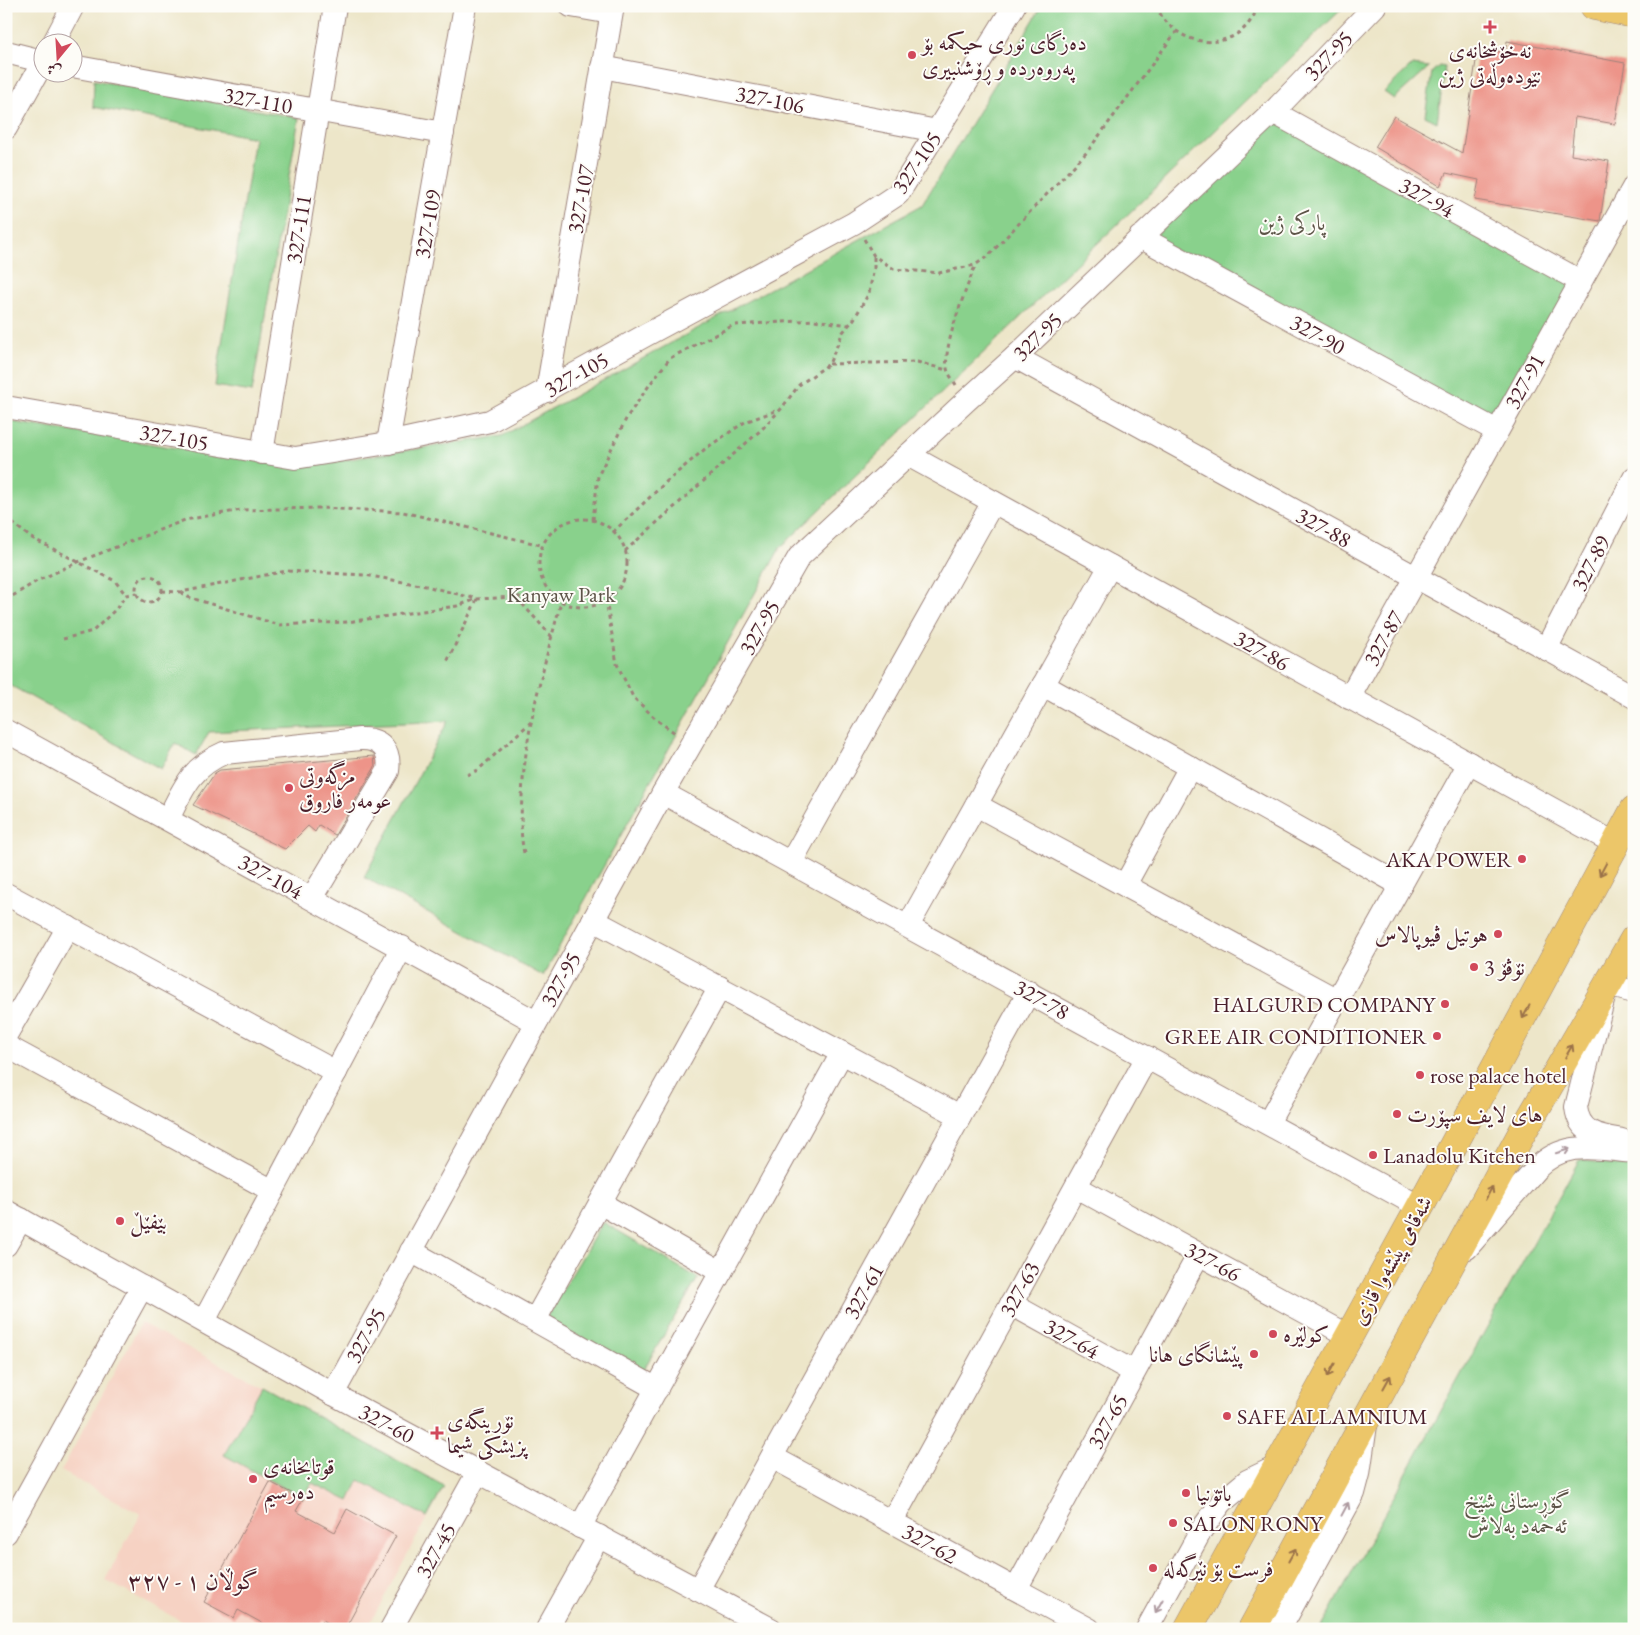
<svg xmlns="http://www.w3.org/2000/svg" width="1640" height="1635" font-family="'EB Garamond',Amiri,serif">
<rect width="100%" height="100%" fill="#fdfcf7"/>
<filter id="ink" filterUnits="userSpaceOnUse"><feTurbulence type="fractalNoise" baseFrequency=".02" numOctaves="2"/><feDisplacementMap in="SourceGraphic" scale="10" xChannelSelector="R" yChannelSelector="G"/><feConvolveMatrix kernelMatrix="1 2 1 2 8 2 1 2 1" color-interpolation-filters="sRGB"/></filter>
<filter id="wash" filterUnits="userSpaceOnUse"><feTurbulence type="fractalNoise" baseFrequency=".0096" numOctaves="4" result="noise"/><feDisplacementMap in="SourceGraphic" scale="20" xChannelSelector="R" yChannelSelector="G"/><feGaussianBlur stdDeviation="1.12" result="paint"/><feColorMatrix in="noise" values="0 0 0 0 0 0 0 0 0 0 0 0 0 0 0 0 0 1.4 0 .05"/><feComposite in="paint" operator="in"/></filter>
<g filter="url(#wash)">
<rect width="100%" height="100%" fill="#ede6c9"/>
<path fill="#f6d2c3" d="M141 1323 262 1386 444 1486 367 1629H196L105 1580 141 1514 61 1471Z"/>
<g fill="#89d18c" stroke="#6a785c">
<path d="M1042 6H1336L1343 8 780 548 543 976 364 877 448 721 209 732 196 755 175 743 161 769 6 683V421L297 467 502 436 922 205Z"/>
<path d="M1412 65 1429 67 1394 99 1384 92Z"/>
<path d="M1439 66 1445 67 1437 122 1425 116 1432 72Z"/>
<path d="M94 80 299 118 252 392 215 386 255 138 93 107Z"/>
<path d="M1277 121 1573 283 1495 424 1152 238Z"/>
<path d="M1579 1160 1634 1167V1629H1321Z"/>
<path d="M603 1222 698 1278 639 1377 544 1321Z"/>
<path d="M262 1386 444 1486 427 1517 359 1480 349 1501 312 1483 303 1499 224 1455Z"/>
</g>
<g id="blocks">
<g fill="#ed9489">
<path d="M1507 41 1625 63 1615 124 1575 117 1571 155 1609 161 1600 221 1475 200 1479 180 1446 173 1440 186 1375 147 1394 116 1462 153 1478 48 1505 53Z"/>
<path d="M374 756 375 767 335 835 319 825 315 832 308 826 285 849 193 805 215 773 220 770Z"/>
<path d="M270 1482 303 1499 296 1511 335 1532 347 1509 396 1536 345 1629H338L323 1620 318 1629H273L238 1610 234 1618 204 1602Z"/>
</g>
</g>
</g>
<g filter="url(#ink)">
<use href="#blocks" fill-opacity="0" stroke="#9c827a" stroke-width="1"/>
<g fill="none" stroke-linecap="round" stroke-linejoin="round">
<g stroke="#9c827a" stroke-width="24">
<g id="minor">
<path d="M571 6 611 13"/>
<path d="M54 42 73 6"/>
<path d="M6 52 42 61"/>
<path d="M72 66 443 133"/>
<path d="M602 67 937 131"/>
<path d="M1273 112 1580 281"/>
<path d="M6 128 42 64"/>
<path d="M1140 237 1497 431"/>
<path d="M1015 357 1634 697"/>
<path d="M547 391 613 6"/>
<path d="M6 407 295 458 388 443 490 421 646 335 854 223 898 194 1014 6"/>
<path d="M388 443 465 6"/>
<path d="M262 453 335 6"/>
<path d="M908 455 1616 844"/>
<path d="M1546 649 1634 478"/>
<path d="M1043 685 1401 885"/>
<path d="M1349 698 1634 186"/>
<path d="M6 731 536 1022"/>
<path d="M663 793 1420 1207"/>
<path d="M976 805 1337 1000"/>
<path d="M168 819C183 789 191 767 224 753L360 739C381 738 391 750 388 771L312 898"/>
<path d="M791 862 993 502"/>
<path d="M1125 885 1190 767"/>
<path d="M6 894 336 1072"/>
<path d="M593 920 960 1116"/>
<path d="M908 926 1110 566"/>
<path d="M6 1035 68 927"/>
<path d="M6 1046 273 1191"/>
<path d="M1268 1123 1469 763"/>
<path d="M1622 1140C1599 1136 1579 1134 1576 1107L1607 985 1634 992"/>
<path d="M1076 1187 1349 1336"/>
<path d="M600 1203 721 1272"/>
<path d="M6 1211 333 1394 771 1629"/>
<path d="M6 1245 21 1219"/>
<path d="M1467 1248 1536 1169C1565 1139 1596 1149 1634 1152"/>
<path d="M411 1251 657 1389"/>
<path d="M1011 1304 1134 1372"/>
<path d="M535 1320 720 987"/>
<path d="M204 1321 402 947"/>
<path d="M333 1394 663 793 799 557 966 401 1015 357 1273 112 1375 6"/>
<path d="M772 1457 1089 1629"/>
<path d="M892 1521 1147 1057"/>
<path d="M580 1527 842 1053"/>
<path d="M6 1533 142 1287"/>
<path d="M1016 1589 1199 1254"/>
<path d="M698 1590 1029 992"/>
<path d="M391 1629 478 1472"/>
<path d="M547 1629 599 1536"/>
<path d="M1147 1629 1202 1529 1222 1502 1247 1481 1278 1466"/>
<path d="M1280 1629 1354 1493 1359 1474 1366 1425"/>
</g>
</g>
<g stroke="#9c827a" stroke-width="29">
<g id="highway">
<path d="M1594 6 1634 14"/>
<path d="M1188 1629 1420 1207 1634 810"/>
<path d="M1252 1629 1523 1131 1634 939"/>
</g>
</g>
<g stroke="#9c827a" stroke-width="3" stroke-dasharray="4 4" stroke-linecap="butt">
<path d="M1156 6C1176 51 1241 56 1258 6"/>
<path d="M864 239 874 256 894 269 939 273 975 265 988 256 1087 152 1176 32"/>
<path d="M829 364 917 362 947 370"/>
<path d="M956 385C954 381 950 376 948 372 940 351 967 288 975 266"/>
<path d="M6 518 30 537 115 581 126 595"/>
<circle cx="583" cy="563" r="44"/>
<path d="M593 520 598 476 627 417 653 380 670 358 734 325 814 320 849 325"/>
<path d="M613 532 666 482 705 449 745 422 778 410"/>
<path d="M625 551 762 429 781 409 799 385 829 364 843 332 854 319 869 293 874 268V256"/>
<circle cx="149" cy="589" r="13"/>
<path d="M162 591 181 592 286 571 365 575 426 586 477 599 447 662"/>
<path d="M181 592 188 597 279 625 347 622 457 606 477 599 553 595"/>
<path d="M517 598 552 637"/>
<path d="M6 600 37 581 78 562 185 520 241 510 320 508 403 512 541 545"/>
<path d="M606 600 617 664 633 697 657 720 675 733"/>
<path d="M63 639 93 631 116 609 126 595 137 593"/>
<path d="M467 775 478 770 531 722"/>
<path d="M524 853C520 833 521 816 522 796 525 730 544 666 561 602"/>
</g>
<use href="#minor" stroke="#fff" stroke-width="22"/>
<use href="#highway" stroke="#ecc669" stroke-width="28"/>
</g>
<defs><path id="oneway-shaft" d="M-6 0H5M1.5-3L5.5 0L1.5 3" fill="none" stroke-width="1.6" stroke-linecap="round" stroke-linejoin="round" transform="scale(1.25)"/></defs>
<g stroke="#9b724a">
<use href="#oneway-shaft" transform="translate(1603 869) rotate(118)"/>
<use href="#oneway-shaft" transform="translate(1526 1012) rotate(118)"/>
<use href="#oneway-shaft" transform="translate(1569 1051) rotate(-60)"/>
<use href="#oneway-shaft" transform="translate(1489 1193) rotate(-62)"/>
<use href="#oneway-shaft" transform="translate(1331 1370) rotate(119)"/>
<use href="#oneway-shaft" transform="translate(1387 1382) rotate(-61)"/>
<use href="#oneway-shaft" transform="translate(1292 1555) rotate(-61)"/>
</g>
<g stroke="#ae9aa0">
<use href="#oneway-shaft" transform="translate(1563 1151) rotate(-17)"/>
<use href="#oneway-shaft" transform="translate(1345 1509) rotate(-62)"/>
<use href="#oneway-shaft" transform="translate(1159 1606) rotate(119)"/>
</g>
</g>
<g fill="#d1495b" stroke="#fdfcf7" stroke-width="2">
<path d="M1487.5 19.5h5v5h5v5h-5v5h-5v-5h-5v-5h5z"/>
<circle cx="912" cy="55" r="5"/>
<circle cx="289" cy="788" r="5"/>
<circle cx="1522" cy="859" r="5"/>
<circle cx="1498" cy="934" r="5"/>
<circle cx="1474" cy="967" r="5"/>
<circle cx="1445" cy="1004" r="5"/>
<circle cx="1437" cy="1036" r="5"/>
<circle cx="1420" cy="1075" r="5"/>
<circle cx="1397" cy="1114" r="5"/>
<circle cx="1373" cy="1155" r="5"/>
<circle cx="120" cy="1221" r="5"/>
<circle cx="1273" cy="1334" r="5"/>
<circle cx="1254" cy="1354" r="5"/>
<circle cx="1227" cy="1416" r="5"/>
<path d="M434.5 1425.5h5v5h5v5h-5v5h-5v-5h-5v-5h5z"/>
<circle cx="253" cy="1479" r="5"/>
<circle cx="1186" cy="1493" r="5"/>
<circle cx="1173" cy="1523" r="5"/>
<circle cx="1153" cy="1568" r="5"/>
</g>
<g text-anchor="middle" stroke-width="4" stroke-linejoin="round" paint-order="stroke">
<g font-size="22" fill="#4a1f2b" stroke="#fdfcf7" text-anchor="start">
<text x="922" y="50">دەزگای نوری حیکمە بۆ<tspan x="922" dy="25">پەروەردە و ڕۆشنبیری</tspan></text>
<text x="1490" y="58" text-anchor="middle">نەخۆشخانەی<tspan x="1490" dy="25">نێودەوڵەتی ژین</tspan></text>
<text x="299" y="783">مزگەوتی<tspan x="299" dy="25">عومەر فاروق</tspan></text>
<text x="1512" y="867" text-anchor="end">AKA POWER</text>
<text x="1488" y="942" text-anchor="end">هوتیل ڤیوپالاس</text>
<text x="1484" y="975">نۆڤۆ 3</text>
<text x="1435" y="1012" text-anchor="end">HALGURD COMPANY</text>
<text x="1427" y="1044" text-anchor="end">GREE AIR CONDITIONER</text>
<text x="1430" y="1083">rose palace hotel</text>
<text x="1407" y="1122">های لایف سپۆرت</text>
<text x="1383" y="1163">Lanadolu Kitchen</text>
<text x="130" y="1229">بێفێڵ</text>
<text x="1283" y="1342">کولێرە</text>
<text x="1244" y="1362" text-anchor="end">پێشانگای هانا</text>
<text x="1237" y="1424">SAFE ALLAMNIUM</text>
<text x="447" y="1428">نۆرینگەی<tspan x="447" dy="25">پزیشکی شیما</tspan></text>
<text x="263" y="1474">قوتابخانەی<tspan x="263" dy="25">دەرسیم</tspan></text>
<text x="1196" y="1501">باتۆنیا</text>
<text x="1183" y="1531">SALON RONY</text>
<text x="1163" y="1576">فرست بۆ نێرگەلە</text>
</g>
<g font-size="22" fill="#4a1f2b" stroke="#fdfcf7">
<text transform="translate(1328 55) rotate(-46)" y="8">327-95</text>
<text transform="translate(770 99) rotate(11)" y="8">327-106</text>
<text transform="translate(258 100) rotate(10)" y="8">327-110</text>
<text transform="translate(916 162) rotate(-56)" y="8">327-105</text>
<text transform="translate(1427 197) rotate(29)" y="8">327-94</text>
<text transform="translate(580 199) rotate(-80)" y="8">327-107</text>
<text transform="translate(427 224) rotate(-80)" y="8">327-109</text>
<text transform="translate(298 229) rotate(-81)" y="8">327-111</text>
<text transform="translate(1318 334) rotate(29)" y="8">327-90</text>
<text transform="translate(1037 336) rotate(-44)" y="8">327-95</text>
<text transform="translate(576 374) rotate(-29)" y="8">327-105</text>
<text transform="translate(1524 381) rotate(-61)" y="8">327-91</text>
<text transform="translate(174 437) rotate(10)" y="8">327-105</text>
<text transform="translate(1324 527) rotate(29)" y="8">327-88</text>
<text transform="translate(1590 563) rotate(-63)" y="8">327-89</text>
<text transform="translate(759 627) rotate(-60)" y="8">327-95</text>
<text transform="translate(1383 638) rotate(-61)" y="8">327-87</text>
<text transform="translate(1262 650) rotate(29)" y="8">327-86</text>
<text transform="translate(271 876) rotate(29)" y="8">327-104</text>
<text transform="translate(560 979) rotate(-61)" y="8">327-95</text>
<text transform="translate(1042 999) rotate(29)" y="8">327-78</text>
<text transform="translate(1391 1260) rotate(-61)" y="8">شەقامی پێشەوا قازی</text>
<text transform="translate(1213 1261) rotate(28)" y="8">327-66</text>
<text transform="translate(1019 1289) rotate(-61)" y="8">327-63</text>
<text transform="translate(863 1291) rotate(-61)" y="8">327-61</text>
<text transform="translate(365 1335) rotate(-61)" y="8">327-95</text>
<text transform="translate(1072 1338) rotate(29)" y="8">327-64</text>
<text transform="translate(1107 1421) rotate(-61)" y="8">327-65</text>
<text transform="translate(387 1423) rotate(28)" y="8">327-60</text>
<text transform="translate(930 1543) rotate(29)" y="8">327-62</text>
<text transform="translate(435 1550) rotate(-61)" y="8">327-45</text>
</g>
<g font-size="22" fill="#5d5448" stroke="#fdfcf7">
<text x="1292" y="230">پارکی ژین</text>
<text x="561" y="602">Kanyaw Park</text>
<text x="1517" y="1508">گۆڕستانی شێخ<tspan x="1517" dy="25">ئەحمەد بەلاش</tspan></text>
</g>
<g font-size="24" fill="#4a1f2b" stroke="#fdfcf7">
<text x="193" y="1589">گوڵان ١ - ٣٢٧</text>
</g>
</g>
<rect width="1640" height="1635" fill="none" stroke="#fdfcf7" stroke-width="25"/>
<g transform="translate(58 58) rotate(198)"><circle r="24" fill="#fdfcf7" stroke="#b5a4a5"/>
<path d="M0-4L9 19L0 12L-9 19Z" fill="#d1495b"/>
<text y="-8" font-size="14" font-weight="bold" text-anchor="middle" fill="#4a1f2b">ش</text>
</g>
</svg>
